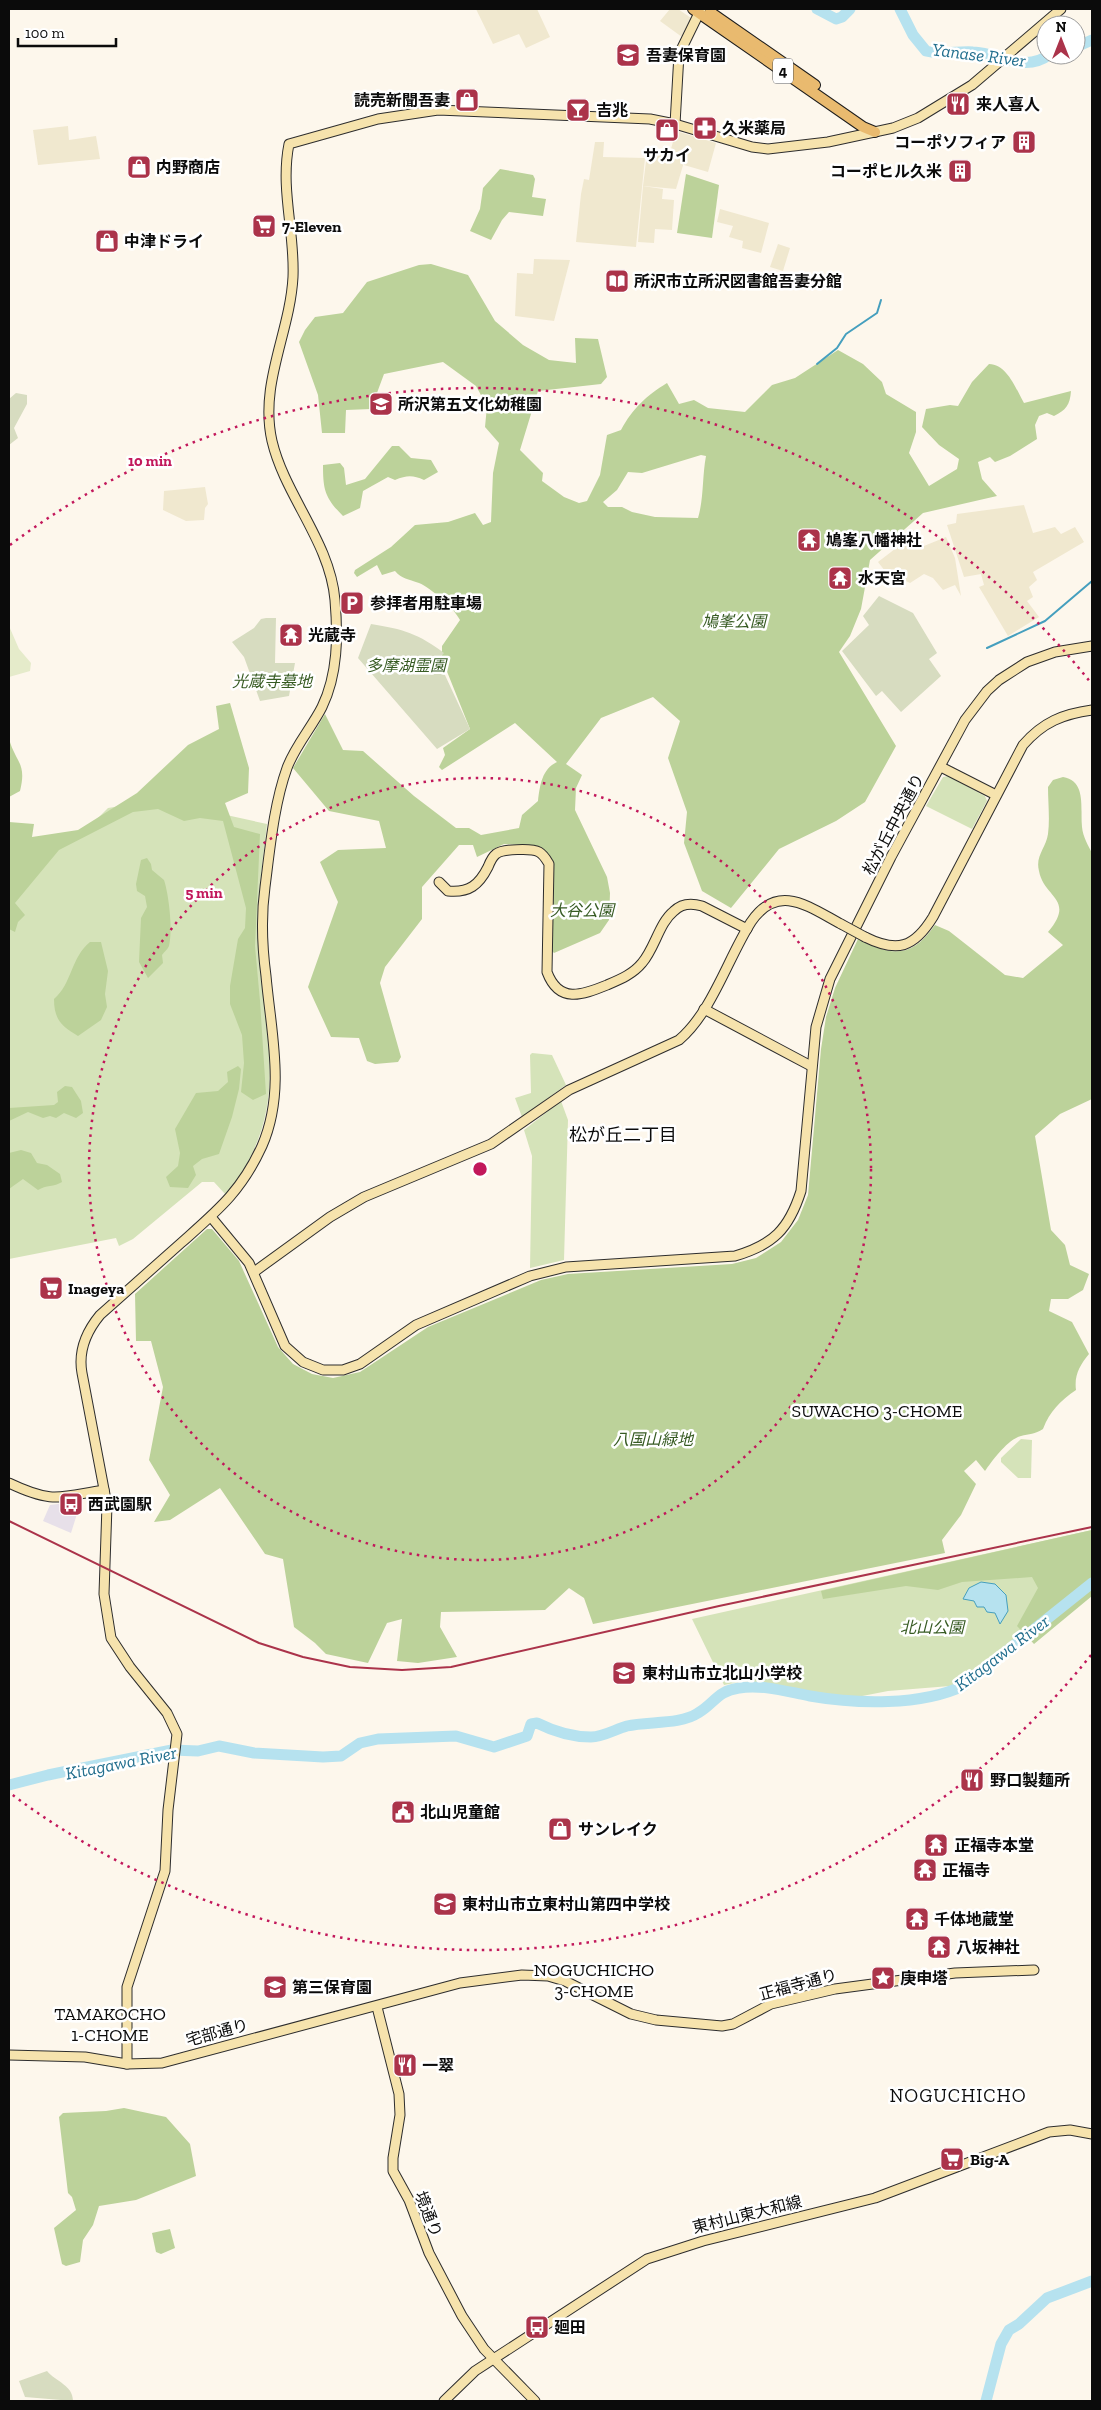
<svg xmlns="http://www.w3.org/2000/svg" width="1101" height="2410" font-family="'Zilla Slab','Noto Sans JP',serif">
<rect width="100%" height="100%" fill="#fdf7ec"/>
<path fill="#e7e0e9" d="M81 1501 71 1533 43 1521 50 1505Z"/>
<g fill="#f0e8cf">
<path d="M476 9H537L550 37 526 48 519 34 493 44Z"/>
<path d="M670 9H678L691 18 682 37 660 21Z"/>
<path d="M68 126 69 140 96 136 100 159 38 165 33 130Z"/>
<path d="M676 131 716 143 708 172 684 165V162L676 189 643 186 647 153 669 156Z"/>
<path d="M595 142H604L603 157 645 158 636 247 576 242 581 194 584 179 589 180Z"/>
<path d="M643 186 663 189 662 199 674 200 672 230 655 229 654 243 638 242Z"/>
<path d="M720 209 769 223 761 253 742 248 743 241 729 237 733 226 717 222Z"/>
<path d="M778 244 790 248 783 271 770 267Z"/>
<path d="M534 259 570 260 554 321 515 316 517 273 533 274Z"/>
<path d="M205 487 208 504 205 508 204 520 186 521 163 510 164 491Z"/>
<path d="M1024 505 1033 533 1055 527 1061 534 1075 527 1084 542 1033 572 1037 580 1029 587 1033 597 1027 601 1039 617 1008 636 979 587 984 585 981 574 964 577 947 525 956 523 957 514Z"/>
<path d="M914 530 924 546 946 537 955 558 961 596 955 585 943 590 933 578 924 574 910 583 885 571 878 562 904 542 905 535Z"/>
</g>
<g fill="#d5e3b9">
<path d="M948 776 985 796 987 801 972 829 926 806 943 777Z"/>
<path d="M158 800 267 824C263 863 256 902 258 941 264 1041 294 1108 226 1195L214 1182H202L133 1239 119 1246 116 1238 9 1259V886L89 827 108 808Z"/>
<path d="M532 1053 552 1055 566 1085 522 1117 515 1098 531 1093 530 1055Z"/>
<path d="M561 1101 568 1120 564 1260 530 1268 532 1156 524 1130Z"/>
<path d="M1021 1439 1032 1440 1031 1478H1018L1001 1462V1458Z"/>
<path d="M1092 1530 1050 1611 959 1683 950 1686 888 1691 852 1698 744 1681 724 1685 692 1619Z"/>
</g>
<g fill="#bcd29a" fill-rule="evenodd">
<path d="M500 169 533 175 535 179 532 197 546 199 543 216 509 212 502 220 491 240 470 231 480 209 483 188Z"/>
<path d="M686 174 719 185 712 238 677 233Z"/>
<path d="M431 264 468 275 495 321 523 345 549 360 576 363 575 338 598 339 607 377 601 384 538 391 520 450 543 473 542 481 564 497 579 503 587 501 600 475 607 435 621 430C633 408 646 396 667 383L679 404 694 400 708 408 745 412 772 385 795 378 838 350 863 364 882 382 886 394 916 412V432L909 453 929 486 957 469 959 459 939 445 922 427 926 409 950 405 958 406 972 382 989 364C1007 364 1016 389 1024 403L1071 391C1070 405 1066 410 1054 416L1047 413 1039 416 1035 425 1037 439 1010 456 995 462 990 457 978 462 982 479 997 496 923 513 870 560 861 609 850 636 839 652 896 746 865 802 836 821 779 849 731 908 702 891 684 843 687 812 668 758 680 721 653 697 601 718 566 764 582 775 576 788 575 810 607 877 610 893 609 920 600 933 554 953 552 951 554 865 551 858 546 852 535 846 504 844 477 857 473 845H459L422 887V919L385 967 380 983 401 1057 398 1062 375 1064 367 1061 359 1038 331 1037 308 987 338 902 320 862 338 850 386 848 379 821 329 811 293 768 325 714 343 750 363 751 414 796 456 828H469L481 835 519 828 522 815 538 801C540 785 542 769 557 762L515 723 442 770 439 767 445 755 443 748 470 729 442 659V646L460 620C454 608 431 588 419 583 408 579 402 579 395 571L382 575 377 565 357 577 354 573 355 570 391 547 415 525 448 522 475 513 483 525 491 522 493 473 499 443 485 427 487 406 476 386 443 362 384 374 371 409 346 410 345 433H322L318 395 299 342 305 330 315 317 343 313 367 282 419 265ZM701 455 706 456C702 477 704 498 698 518L655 517 632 512 622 507H608L603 502 617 490 628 472 642 473Z"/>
<path d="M392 446H399L411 458 431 460 438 472 424 480C413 475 407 475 395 480L388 477 363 491 360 508 343 516C325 498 323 490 323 465L340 463 344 468 346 485 365 479Z"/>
<path d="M230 703 249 768 248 793 225 803 234 827 260 834 255 946 260 1001 266 1094 253 1100 241 1092 244 1063 242 1035 230 1004V986L238 939 245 928 246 908 223 821 200 818 184 821 158 809 133 812 59 850 15 903 25 915 18 922 15 932 9 929V822L34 824 32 837 78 830 137 793 188 745 219 729 216 706Z"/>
<path d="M9 739C16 763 27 763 20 791L9 797Z"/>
<path d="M1063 777C1087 781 1080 809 1082 827 1083 837 1088 845 1092 853V1099L1060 1114 1035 1136 1051 1230 1065 1245 1070 1265 1089 1274 1083 1290 1068 1299H1051L1049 1311 1072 1322 1089 1354C1080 1365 1074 1375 1076 1390 1060 1401 1050 1411 1043 1429 1035 1434 1029 1434 1021 1436 1008 1439 992 1461 985 1471L976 1460 964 1471 976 1484 961 1515 942 1540 945 1553 593 1624 584 1598 569 1588 545 1610 441 1612 440 1627 457 1657 418 1663 397 1661 402 1619 387 1623 368 1663 326 1654 315 1643 294 1627 283 1559 265 1554 220 1488 170 1520 154 1522 170 1495 149 1460 163 1387 151 1341H136L135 1294 207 1229H212L239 1261 278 1347 293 1364 312 1374 333 1378 360 1372 428 1327 541 1280 568 1274 732 1264 756 1258 781 1242 798 1220 808 1195 821 1049 826 1017 835 988 858 939C892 956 911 959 935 925L949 931 1005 975 1023 978 1063 945 1048 932C1076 899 1044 898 1039 871 1035 856 1046 848 1048 834 1050 819 1048 802 1048 787L1053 780Z"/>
<path d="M147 858 151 864 152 870 164 880C169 895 173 931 169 946 168 949 164 952 162 955L163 963 148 978 139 962 141 918 147 907 145 896 137 891 136 884 141 860Z"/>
<path d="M90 942H101L108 971 105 994 107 1007 101 1020 78 1036C61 1026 54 1019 54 999 72 984 71 957 90 942Z"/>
<path d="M238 1066 241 1069 239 1089 232 1117 219 1154 202 1159 193 1166 196 1175 188 1188 170 1187 166 1177 178 1166 180 1153 175 1129 196 1093 218 1091 228 1082 227 1072Z"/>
<path d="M65 1086 72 1087 81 1101 83 1113 76 1118 64 1113 56 1118 50 1116 43 1118 28 1112 9 1121V1108L54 1105 58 1102 57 1092Z"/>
<path d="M21 1150 31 1153 37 1163 47 1165 60 1174 62 1182C54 1187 46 1185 38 1190L23 1179 9 1189V1153Z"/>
<path d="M1092 1530V1596L1034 1644 1017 1626 1038 1588 1032 1577 962 1582 938 1590 906 1586 823 1599 821 1591Z"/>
<path d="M124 2108 166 2117 190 2144 196 2176 136 2200 99 2206 93 2225 83 2240 80 2262 66 2266 62 2264 54 2228 76 2210 72 2197 68 2193 59 2117 63 2113 106 2111Z"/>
<path d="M170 2229 175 2248 161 2254 156 2252 152 2233Z"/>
</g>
<g fill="#d7dcc0">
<path d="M16 393 27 395V404L14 428 18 438 9 445V399Z"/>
<path d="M879 596 913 613 937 653 929 659 941 676 901 712 882 691 876 696 842 651 869 625 863 616Z"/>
<path d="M266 618H276L275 663H295L289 696 260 701 244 657 232 642 254 628 261 619Z"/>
<path d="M371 624C403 629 419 634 444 653L438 660 470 729 437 749 358 658Z"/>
<path d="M47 2371C56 2382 73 2385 73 2401L25 2397 19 2381Z"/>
</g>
<path fill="#e5ebca" d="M9 626 19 649 31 663 30 671 9 677Z"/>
<path fill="#b6e2ef" stroke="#459fbe" d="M981 1582 995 1584 1006 1595 1008 1611 1000 1624 995 1613 987 1612 984 1607H977L974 1601 963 1599 969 1588Z"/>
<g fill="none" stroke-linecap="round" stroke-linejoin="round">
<g stroke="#459fbe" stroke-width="2">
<path d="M817 364 837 348 846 334 877 313 881 300"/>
<path d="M987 648 1045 621 1092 581"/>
</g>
<g stroke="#b6e2ef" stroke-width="11">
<path d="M817 9 836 19 842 17 850 9"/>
<path d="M900 9 913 35 926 51C941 55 958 51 973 52 1000 53 1024 73 1049 55"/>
<path d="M1076 47 1092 40"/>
<path d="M9 1785 48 1775 172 1750 198 1751 219 1746 254 1753 323 1757 341 1756 360 1743 378 1739 456 1736 494 1747 527 1736 531 1724 537 1723C553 1731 572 1737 591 1737 603 1737 616 1729 627 1726 648 1721 680 1725 698 1713 715 1703 717 1691 739 1688 762 1684 788 1692 810 1696 856 1704 921 1706 963 1686L1092 1583"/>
<path d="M986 2401 1001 2344 1009 2330 1019 2324 1047 2298 1092 2281"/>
</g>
<g stroke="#2d2d2d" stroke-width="11">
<g id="secondary">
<path d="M675 124 679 54 701 9"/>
<path d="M941 767 996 795"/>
<path d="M439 882 448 891C469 893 479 885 488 867 490 862 492 857 496 854 502 849 532 848 539 852 544 855 546 859 549 864L547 972C559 1004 582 995 607 985 621 979 633 974 642 963 655 948 659 923 674 911 682 903 692 903 702 906L747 929"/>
<path d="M865 937C897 953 914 948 933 917L1023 745C1043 722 1063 714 1092 710"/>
<path d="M704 1009 811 1066"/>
<path d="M211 1217 249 1263 285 1346 303 1362 323 1370H343L360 1364 416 1325 530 1276 566 1267 735 1256C773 1245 789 1229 801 1191L816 1027 830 979 891 857 965 720 987 691 999 680 1027 662 1055 652 1092 646"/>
<path d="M254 1272 330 1217 364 1197 491 1144 569 1090 679 1040C712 1012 728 958 751 922 778 882 809 907 841 924"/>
<path d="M9 1483C53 1504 59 1497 104 1490"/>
<path d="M377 2007 399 2094 400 2115 393 2158V2171L409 2200 429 2253 462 2316 484 2349 535 2401"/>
<path d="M9 2055 85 2057 127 2064 162 2063 460 1983 522 1975 548 1976 565 1981 631 2014 656 2020 722 2026 733 2024 771 2004 835 1989 955 1973 1034 1970"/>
<path d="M127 2064V1987L165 1871 168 1810 177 1734 167 1713 130 1667 111 1638 104 1594 107 1505 82 1373C78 1351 86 1332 100 1315 127 1291 154 1267 181 1243 217 1211 241 1192 262 1146 286 1091 271 1033 266 976 262 946 261 916 265 887 270 848 274 804 287 768 295 746 312 727 322 707 338 674 338 636 335 600 330 542 285 496 272 441 259 384 290 333 293 277 295 232 280 189 289 144L378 119 438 110 650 119 675 124 752 147 768 149 828 142 893 128 918 118 972 85 1061 9"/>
<path d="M444 2401 475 2371 647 2259 703 2241 875 2198 1049 2132 1070 2130 1092 2134"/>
</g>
</g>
<g stroke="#1c1c1c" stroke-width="12">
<g id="primary">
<path d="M693 9 863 127 875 132"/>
<path d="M710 12 815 85"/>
</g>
</g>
<use href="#secondary" stroke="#f6e3ad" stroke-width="9"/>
<use href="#primary" stroke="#e9ba6f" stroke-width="10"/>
<path stroke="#ab334a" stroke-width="2" d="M9 1521 259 1643 303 1657 350 1667 402 1670 451 1667 719 1606 1092 1527"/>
<g stroke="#2d2d2d" stroke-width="11" stroke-linecap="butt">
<path id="secondary-bridge" d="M841 924 865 937"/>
</g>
<use href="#secondary-bridge" stroke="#f6e3ad" stroke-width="9"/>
</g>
<g fill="none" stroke="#c2185b" stroke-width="2.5" stroke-dasharray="2.5 5">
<circle cx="480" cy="1169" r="391"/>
<path d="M1091 1655A781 781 0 0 1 10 1793M10 545A781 781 0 0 1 1091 683"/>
</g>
<defs>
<g id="school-square" transform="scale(1.25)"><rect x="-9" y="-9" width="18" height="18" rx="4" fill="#ab334a" stroke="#fff"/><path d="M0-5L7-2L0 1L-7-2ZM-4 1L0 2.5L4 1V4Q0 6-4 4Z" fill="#fff"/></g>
<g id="shop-square" transform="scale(1.25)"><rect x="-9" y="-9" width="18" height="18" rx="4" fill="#ab334a" stroke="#fff"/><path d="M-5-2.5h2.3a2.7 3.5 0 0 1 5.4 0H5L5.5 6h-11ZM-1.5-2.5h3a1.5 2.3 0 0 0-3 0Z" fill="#fff"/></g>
<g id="restaurant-square" transform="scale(1.25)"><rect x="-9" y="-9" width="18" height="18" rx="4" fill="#ab334a" stroke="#fff"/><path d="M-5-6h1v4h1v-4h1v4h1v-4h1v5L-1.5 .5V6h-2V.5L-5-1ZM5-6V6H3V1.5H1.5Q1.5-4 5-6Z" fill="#fff"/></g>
<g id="bar-square" transform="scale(1.25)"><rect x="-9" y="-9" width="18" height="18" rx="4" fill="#ab334a" stroke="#fff"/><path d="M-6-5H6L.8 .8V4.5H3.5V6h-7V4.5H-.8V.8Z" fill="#fff"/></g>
<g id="pharmacy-square" transform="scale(1.25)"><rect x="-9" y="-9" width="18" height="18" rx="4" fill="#ab334a" stroke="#fff"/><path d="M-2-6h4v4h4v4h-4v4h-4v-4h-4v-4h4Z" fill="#fff"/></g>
<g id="building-square" transform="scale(1.25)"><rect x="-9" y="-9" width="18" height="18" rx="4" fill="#ab334a" stroke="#fff"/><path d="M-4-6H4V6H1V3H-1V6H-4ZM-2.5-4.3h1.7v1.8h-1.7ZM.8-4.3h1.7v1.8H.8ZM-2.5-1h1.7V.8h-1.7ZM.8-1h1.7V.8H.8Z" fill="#fff"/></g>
<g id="supermarket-square" transform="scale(1.25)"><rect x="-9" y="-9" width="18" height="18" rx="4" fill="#ab334a" stroke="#fff"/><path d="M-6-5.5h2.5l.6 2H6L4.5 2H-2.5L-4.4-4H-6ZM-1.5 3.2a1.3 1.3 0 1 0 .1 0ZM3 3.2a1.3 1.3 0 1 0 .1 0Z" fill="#fff"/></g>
<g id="library-square" transform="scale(1.25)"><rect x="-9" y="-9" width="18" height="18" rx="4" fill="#ab334a" stroke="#fff"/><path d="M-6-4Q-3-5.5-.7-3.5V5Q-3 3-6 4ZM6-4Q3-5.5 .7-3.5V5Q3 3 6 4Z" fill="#fff"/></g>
<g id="temple-square" transform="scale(1.25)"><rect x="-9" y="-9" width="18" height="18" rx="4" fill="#ab334a" stroke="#fff"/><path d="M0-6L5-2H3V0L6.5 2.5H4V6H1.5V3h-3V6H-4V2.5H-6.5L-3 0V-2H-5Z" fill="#fff"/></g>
<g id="parking-square" transform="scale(1.25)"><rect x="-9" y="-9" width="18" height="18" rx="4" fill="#ab334a" stroke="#fff"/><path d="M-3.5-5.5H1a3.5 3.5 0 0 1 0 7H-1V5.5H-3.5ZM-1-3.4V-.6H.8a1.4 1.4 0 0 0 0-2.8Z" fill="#fff"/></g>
<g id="bus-square" transform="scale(1.25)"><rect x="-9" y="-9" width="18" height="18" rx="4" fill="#ab334a" stroke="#fff"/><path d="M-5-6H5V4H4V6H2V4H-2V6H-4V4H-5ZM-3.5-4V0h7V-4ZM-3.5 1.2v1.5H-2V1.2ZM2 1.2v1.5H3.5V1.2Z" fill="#fff"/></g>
<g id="civic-square" transform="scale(1.25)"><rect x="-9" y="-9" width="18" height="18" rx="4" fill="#ab334a" stroke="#fff"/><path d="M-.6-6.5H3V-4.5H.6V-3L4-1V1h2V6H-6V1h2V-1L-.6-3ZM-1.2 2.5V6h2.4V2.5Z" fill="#fff"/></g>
<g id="sight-square" transform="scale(1.25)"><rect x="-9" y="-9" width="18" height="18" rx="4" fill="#ab334a" stroke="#fff"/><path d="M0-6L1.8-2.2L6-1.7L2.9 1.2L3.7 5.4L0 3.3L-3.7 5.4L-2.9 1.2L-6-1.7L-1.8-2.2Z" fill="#fff"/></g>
</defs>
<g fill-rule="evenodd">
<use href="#school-square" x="628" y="55"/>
<use href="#shop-square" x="467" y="100"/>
<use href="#restaurant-square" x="958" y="104"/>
<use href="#bar-square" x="578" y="110"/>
<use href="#pharmacy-square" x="705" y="128"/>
<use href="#shop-square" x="667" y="130"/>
<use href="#building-square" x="1024" y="142"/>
<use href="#shop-square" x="139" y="167"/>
<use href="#building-square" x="960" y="171"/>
<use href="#supermarket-square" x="264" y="226"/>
<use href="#shop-square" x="107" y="241"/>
<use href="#library-square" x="617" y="281"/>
<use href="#school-square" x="381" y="404"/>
<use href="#temple-square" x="809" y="540"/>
<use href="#temple-square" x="840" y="578"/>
<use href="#parking-square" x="352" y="603"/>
<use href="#temple-square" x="291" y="635"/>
<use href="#supermarket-square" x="51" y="1288"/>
<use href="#bus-square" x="71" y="1504"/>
<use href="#school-square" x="624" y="1673"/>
<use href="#restaurant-square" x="972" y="1780"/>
<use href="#civic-square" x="403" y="1812"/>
<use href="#shop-square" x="560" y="1829"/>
<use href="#temple-square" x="936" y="1845"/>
<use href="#temple-square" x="925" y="1870"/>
<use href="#school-square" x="445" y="1904"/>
<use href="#temple-square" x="917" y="1919"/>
<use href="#temple-square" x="939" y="1947"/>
<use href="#sight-square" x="883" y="1978"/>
<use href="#school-square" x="275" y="1987"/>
<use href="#restaurant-square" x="405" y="2065"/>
<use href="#supermarket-square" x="952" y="2159"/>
<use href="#bus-square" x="537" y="2327"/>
</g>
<g text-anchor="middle" stroke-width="5" stroke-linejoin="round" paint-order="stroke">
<rect fill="#fff" stroke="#545454" stroke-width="1" x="773" y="58.5" width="20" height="25" rx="4"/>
<g font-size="15" font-weight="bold" fill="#0b0b0b">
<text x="783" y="76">4</text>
</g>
<g font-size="16" font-weight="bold" fill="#0b0b0b" stroke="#fff" text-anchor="start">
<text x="646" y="61">吾妻保育園</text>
<text x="450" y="106" text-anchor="end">読売新聞吾妻</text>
<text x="976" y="110">来人喜人</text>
<text x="596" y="116">吉兆</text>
<text x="722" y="134">久米薬局</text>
<text x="1006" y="148" text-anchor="end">コーポソフィア</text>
<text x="667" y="161" text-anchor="middle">サカイ</text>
<text x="156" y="173">内野商店</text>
<text x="942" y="177" text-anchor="end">コーポヒル久米</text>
<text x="282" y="232">7-Eleven</text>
<text x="124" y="247">中津ドライ</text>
<text x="634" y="287">所沢市立所沢図書館吾妻分館</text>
<text x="398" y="410">所沢第五文化幼稚園</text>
<text x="826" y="546">鳩峯八幡神社</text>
<text x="858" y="584">水天宮</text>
<text x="370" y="609">参拝者用駐車場</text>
<text x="308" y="641">光蔵寺</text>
<text x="68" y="1294">Inageya</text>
<text x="88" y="1510">西武園駅</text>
<text x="642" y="1679">東村山市立北山小学校</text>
<text x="990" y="1786">野口製麺所</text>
<text x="420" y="1818">北山児童館</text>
<text x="578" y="1835">サンレイク</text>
<text x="954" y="1851">正福寺本堂</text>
<text x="942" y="1876">正福寺</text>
<text x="462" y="1910">東村山市立東村山第四中学校</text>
<text x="934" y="1925">千体地蔵堂</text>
<text x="956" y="1953">八坂神社</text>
<text x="900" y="1984">庚申塔</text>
<text x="292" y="1993">第三保育園</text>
<text x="422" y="2071">一翠</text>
<text x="970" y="2165">Big-A</text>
<text x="554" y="2333">廻田</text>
</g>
<g font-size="16" font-style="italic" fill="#375b23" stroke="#fff">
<text x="734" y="627">鳩峯公園</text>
<text x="406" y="671">多摩湖霊園</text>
<text x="272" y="687">光蔵寺墓地</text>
<text x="582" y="916">大谷公園</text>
<text x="653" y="1445">八国山緑地</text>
<text x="932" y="1633">北山公園</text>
</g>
<g font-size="16" fill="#0b0b0b" stroke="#fff">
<text transform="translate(893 824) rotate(-62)" y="6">松が丘中央通り</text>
<text transform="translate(798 1984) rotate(-15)" y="6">正福寺通り</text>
<text transform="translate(217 2032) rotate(-15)" y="6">宅部通り</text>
<text transform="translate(429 2214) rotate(69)" y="6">境通り</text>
<text transform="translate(747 2214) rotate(-14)" y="6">東村山東大和線</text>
</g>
<g font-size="18" font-style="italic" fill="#236f8e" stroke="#fff">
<text transform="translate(979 55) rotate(7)" y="6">Yanase River</text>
<text transform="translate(1002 1653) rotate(-37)" y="6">Kitagawa River</text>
<text transform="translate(121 1763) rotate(-11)" y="6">Kitagawa River</text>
</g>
<g font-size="18" fill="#0b0b0b" stroke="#fff">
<text x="623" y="1141">松が丘二丁目</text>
<text x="877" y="1417">SUWACHO 3-CHOME</text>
<text x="594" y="1976">NOGUCHICHO<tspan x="594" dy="21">3-CHOME</tspan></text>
<text x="110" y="2020">TAMAKOCHO<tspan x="110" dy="21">1-CHOME</tspan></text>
</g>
<g font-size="19" letter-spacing="1" fill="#0b0b0b" stroke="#fff">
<text x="958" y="2102">NOGUCHICHO</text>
</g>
</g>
<circle cx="480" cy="1169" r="8" fill="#c2185b" stroke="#fff" stroke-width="2.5"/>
<g font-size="15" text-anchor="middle" font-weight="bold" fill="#c2185b" stroke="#fff" stroke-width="5" stroke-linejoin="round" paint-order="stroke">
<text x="150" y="466">10 min</text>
<text x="204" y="898">5 min</text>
</g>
<rect width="1101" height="2410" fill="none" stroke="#0b0b0b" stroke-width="20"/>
<g transform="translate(1061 40)"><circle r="24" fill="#ffffff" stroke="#9d9d9d"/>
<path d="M0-4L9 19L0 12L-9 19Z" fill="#ab334a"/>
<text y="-8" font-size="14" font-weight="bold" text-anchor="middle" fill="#0b0b0b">N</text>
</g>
<path d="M18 38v8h98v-8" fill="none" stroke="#0b0b0b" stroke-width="2.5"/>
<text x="25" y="38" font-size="15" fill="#0b0b0b" stroke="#ffffff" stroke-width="4" paint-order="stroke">100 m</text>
</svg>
